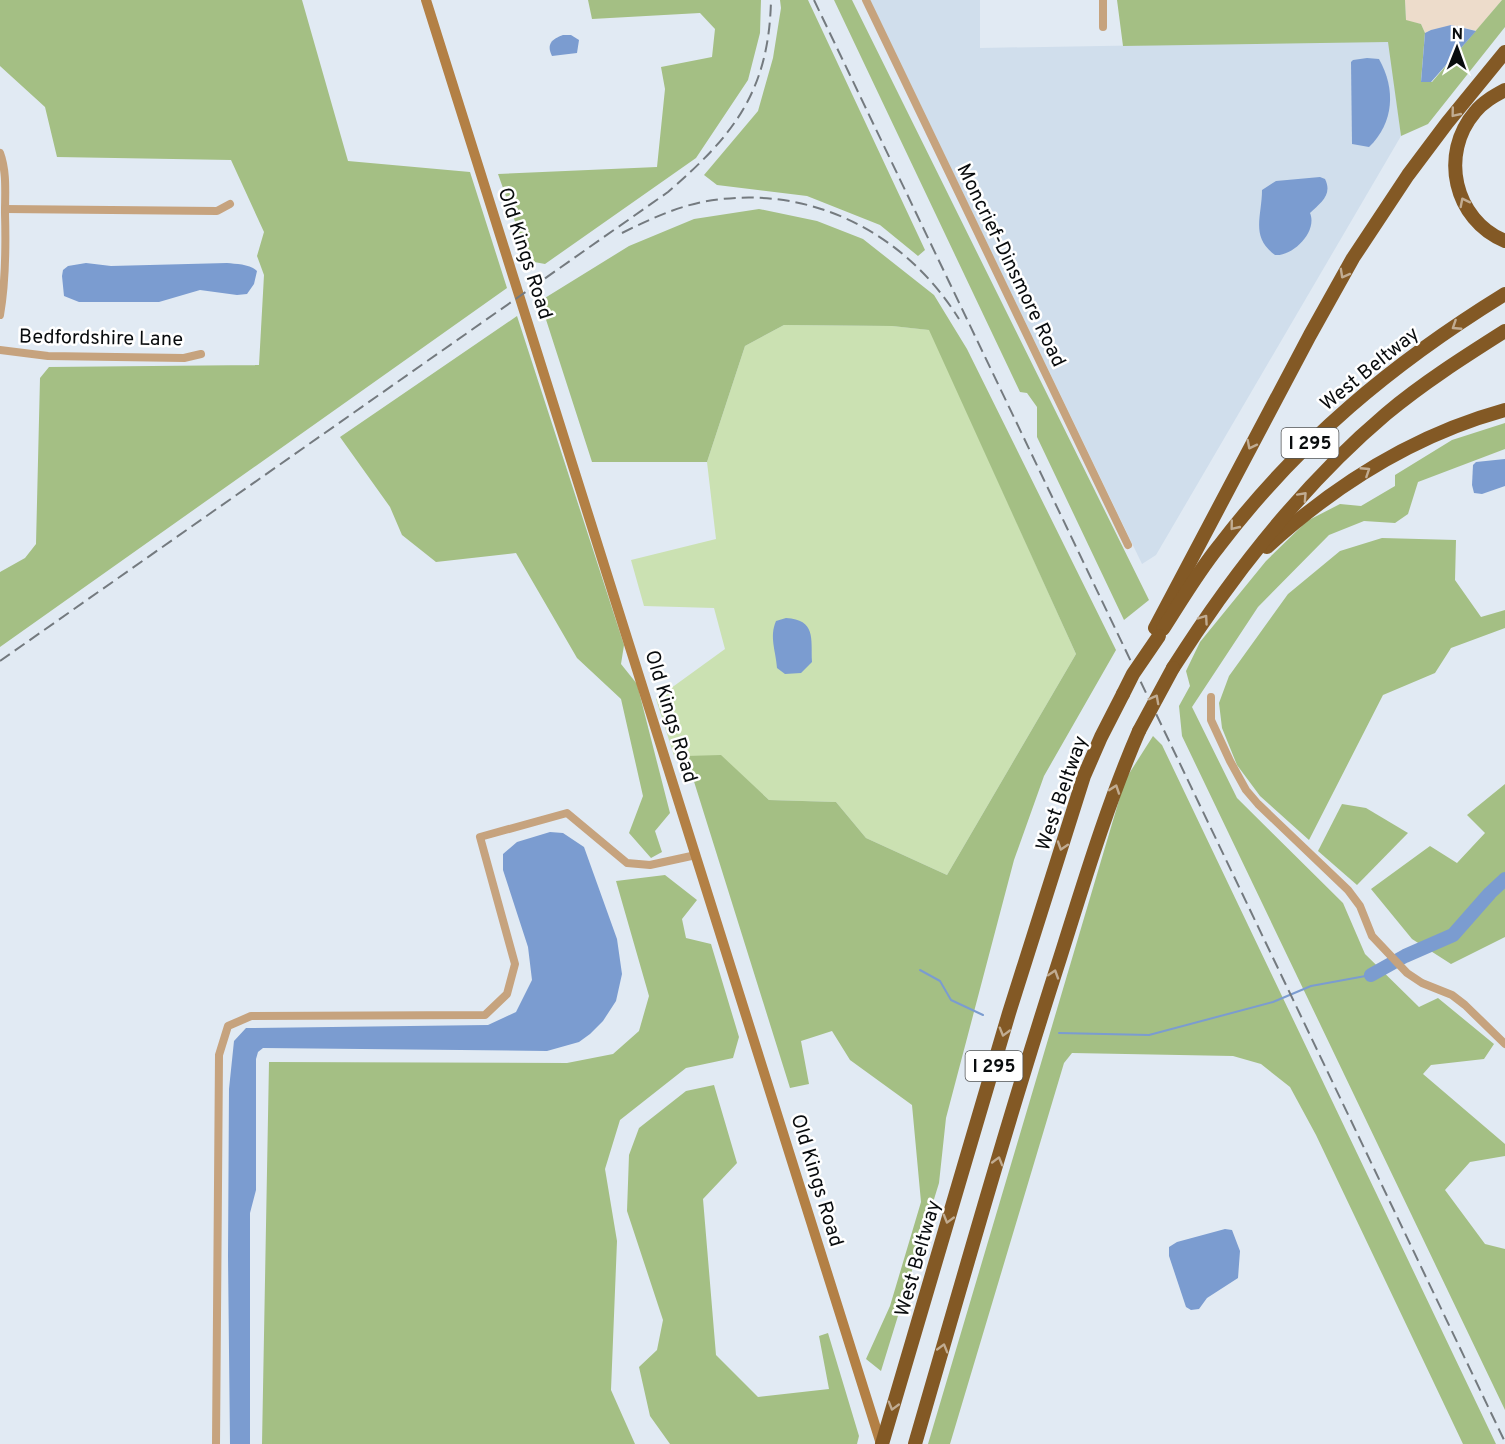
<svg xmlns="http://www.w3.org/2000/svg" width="1505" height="1444" font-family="Overpass,sans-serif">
<rect width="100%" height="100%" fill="#e1eaf3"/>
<path fill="#eddccb" d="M1405 0H1502L1476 31 1462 27 1431 30 1425 33 1421 24 1406 21Z"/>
<path fill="#d0deec" d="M870 0H980V48L1389 41 1401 136 1156 555 1142 564Z"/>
<path fill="#cbe1b2" d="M784 325 892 326 930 330 1076 654 947 875 866 838 836 802 769 800 721 756H686L675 759 656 699 725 649 714 608 644 606 631 560 716 539 707 462 745 346Z"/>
<g fill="#a4bf84">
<path d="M0 0H302L348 161 470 172 507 288 0 647V572L25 558 36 544 40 378 49 367 259 365 264 275 257 256 264 232 231 160 57 157 45 107 0 66Z"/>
<path d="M588 0H761L760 33 748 80 696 158 545 264 529 261 498 174 657 167 665 89 661 67 712 57 715 29 700 13 592 19Z"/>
<path d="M780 0H808L925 250 918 256 880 225 807 196 717 185 704 175 758 111 773 58 781 8Z"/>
<path d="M834 0H852L1149 600 1124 620 1037 437V407L1027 393 1020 392Z"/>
<path d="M1117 0H1405L1406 20 1421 24 1425 33 1421 81 1432 82 1502 0H1505V27L1428 124 1401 136 1388 42 1123 46Z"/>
<path d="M759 209 817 221 863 239 934 295 967 349 1116 650 1044 776 1014 860 946 1118 939 1183 881 1371 866 1359 890 1306 921 1202 912 1105 850 1060 832 1031 801 1041 809 1084 790 1088 686 756 721 755 769 800 836 802 866 838 947 875 1076 654 929 330 892 326 784 325 745 346 707 462H592L540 301 629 246 694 219Z"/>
<path d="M517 316 624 645 621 664 637 684 670 813 655 831 662 852 651 858 629 833 643 796 621 699 577 658 516 553 436 562 402 535 390 507 340 437Z"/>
<path d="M1505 423V449L1418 482 1408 514 1395 523 1364 521 1329 535 1258 607 1192 707 1237 798 1343 903 1365 954 1419 1007 1438 998 1494 1044 1484 1059 1431 1065 1423 1074 1505 1144V1156L1470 1162 1445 1190 1485 1244 1505 1249V1410L1182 736 1179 706 1190 686 1186 671 1200 642 1266 561 1307 521 1340 504 1361 506 1395 486V475L1452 440Z"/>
<path d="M1382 538 1456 540 1455 580 1481 617 1505 610V628L1451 648 1435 673 1383 695 1309 840 1260 796 1237 765 1222 728 1219 703 1229 676 1288 594 1340 551Z"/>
<path d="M1153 736 1162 745 1496 1444H1463L1316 1135 1290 1087 1261 1064 1233 1056 1072 1053 1064 1063 950 1444H928L1125 780Z"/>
<path d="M1505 784V937L1451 964 1412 939 1371 889 1430 846 1457 863 1485 833 1467 815Z"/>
<path d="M1342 804 1366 808 1408 833 1357 885 1318 851Z"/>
<path d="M665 875 697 900 682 919 686 938 711 944 739 1037 733 1058 686 1068 620 1120 605 1169 617 1241 611 1390 635 1444H262L269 1062 567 1063 613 1054 639 1031 649 996 616 881Z"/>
<path d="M714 1085 737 1163 703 1199 716 1355 758 1397 829 1389 819 1336 828 1333 859 1436 857 1444H670L650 1416 639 1367 657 1350 663 1320 627 1211 629 1155 639 1128 686 1091Z"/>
</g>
<g fill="#7b9cd0">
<path d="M1451 25 1476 31 1431 82H1421L1425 33 1431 30Z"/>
<path d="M563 35H571L579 40 577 53 552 56C546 44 552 39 563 35Z"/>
<path d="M1367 58 1379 59C1396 89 1394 123 1369 147L1352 144 1351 62 1353 60Z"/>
<path d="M1320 177 1325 179C1333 195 1320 203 1310 213 1318 232 1292 257 1275 255 1250 237 1262 216 1262 190L1276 181Z"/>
<path d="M86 263 111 266 227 263C236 264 250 264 257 271L254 284 247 294 237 295 200 290 159 302H79L64 296 62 276 63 270 68 266Z"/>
<path d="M1505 459V486L1482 494 1474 493 1472 485 1473 465 1476 462Z"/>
<path d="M786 618C816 620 811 638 812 662L801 673 785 674 777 668C776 651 769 637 776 621Z"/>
<path d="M550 832 563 833 584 847 617 939 622 974 616 1001 603 1021 590 1034 579 1042 547 1051 263 1048 258 1052 256 1059V1190L250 1213V1444H230L228 1256 229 1089 234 1041 246 1028 488 1025 516 1012 532 980 528 947 503 870V854L517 842Z"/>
<path d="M1225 1229 1232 1230 1240 1251 1238 1278 1207 1298 1199 1309 1191 1310 1186 1307 1169 1256V1247L1177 1242Z"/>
</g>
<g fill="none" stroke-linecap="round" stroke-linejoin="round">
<g stroke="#7b9cd0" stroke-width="2">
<path d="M920 970 940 981 951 1000 983 1015"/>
<path d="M1059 1033 1149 1035 1273 1002 1311 986 1371 975"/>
</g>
<path stroke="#7b9cd0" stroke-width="14" d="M1371 975 1405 956 1453 935 1490 893 1505 879"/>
<g stroke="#c6a37e" stroke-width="8">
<path d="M866 0 1128 545"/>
<path d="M1103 0V27"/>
<path d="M0 153C7 172 5 193 5 213 6 248 6 281 0 315"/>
<path d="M5 209 217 211 230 204"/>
<path d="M0 350 48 356 184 358 201 354"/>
<path d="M1211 697V720L1230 761 1246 790 1258 804 1348 890 1360 906 1372 936 1407 973 1422 983 1452 995 1465 1005 1505 1044"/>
<path d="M216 1444 219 1055 228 1026 251 1016 485 1015 507 994 515 964 480 837 567 813 627 863 650 865 696 855"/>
</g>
<path stroke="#b38045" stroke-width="10" d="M426 0C579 481 732 962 881 1444"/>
<g stroke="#835925" stroke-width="14">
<path d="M1505 90C1494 96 1483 102 1475 112 1439 154 1454 220 1505 241"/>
<path d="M1267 547C1336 484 1414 435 1505 410"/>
<path d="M1155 628 1310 335 1353 258 1408 175 1447 123 1505 52"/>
<path d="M1163 629C1181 601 1198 572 1219 546 1299 441 1393 363 1505 294"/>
<path d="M1173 668C1232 575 1301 486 1386 414 1423 383 1464 357 1505 331"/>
<path d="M882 1444 1009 1013 1084 776 1101 737 1123 694"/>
<path d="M915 1444C962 1282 1008 1119 1060 958 1084 882 1107 805 1139 731"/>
</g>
<g stroke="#747a7f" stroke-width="2" stroke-dasharray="12 6" stroke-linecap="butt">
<path d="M814 0 1505 1442"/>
<path d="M622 233C648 220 674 208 702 202 807 182 904 231 959 319"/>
<path d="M0 661 668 192C734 135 769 91 771 0"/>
</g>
<g stroke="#835925" stroke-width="14">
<path d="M1123 694 1133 674 1159 636"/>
<path d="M1139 731 1173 668"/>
</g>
</g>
<defs><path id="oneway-chevron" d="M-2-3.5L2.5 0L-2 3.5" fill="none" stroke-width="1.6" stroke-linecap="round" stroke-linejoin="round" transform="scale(1.5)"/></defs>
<g stroke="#c1ac92">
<use href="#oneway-chevron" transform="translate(1455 113) rotate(129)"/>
<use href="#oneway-chevron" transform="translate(1464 202) rotate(-117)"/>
<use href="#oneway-chevron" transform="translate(1344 274) rotate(119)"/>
<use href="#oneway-chevron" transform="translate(1456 326) rotate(147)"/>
<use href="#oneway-chevron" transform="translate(1251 445) rotate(117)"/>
<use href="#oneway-chevron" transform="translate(1366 471) rotate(-33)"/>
<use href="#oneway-chevron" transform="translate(1303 496) rotate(-47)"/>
<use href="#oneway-chevron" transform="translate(1234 526) rotate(129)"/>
<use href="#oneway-chevron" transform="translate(1204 619) rotate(-55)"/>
<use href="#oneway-chevron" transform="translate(1155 699) rotate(-62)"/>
<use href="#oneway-chevron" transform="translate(1115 789) rotate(-71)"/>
<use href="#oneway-chevron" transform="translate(1062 846) rotate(108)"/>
<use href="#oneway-chevron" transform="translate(1054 974) rotate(-72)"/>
<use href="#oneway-chevron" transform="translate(1004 1032) rotate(106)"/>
<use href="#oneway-chevron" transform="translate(998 1161) rotate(-74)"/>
<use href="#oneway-chevron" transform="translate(948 1219) rotate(106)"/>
<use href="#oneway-chevron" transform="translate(943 1348) rotate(-74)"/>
<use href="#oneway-chevron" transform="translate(893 1406) rotate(106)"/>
</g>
<g text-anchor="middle" stroke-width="5" stroke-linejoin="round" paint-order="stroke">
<g fill="#fff" stroke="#535556" stroke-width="1.5">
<rect x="1281.5" y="428" width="57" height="30" rx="4.5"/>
<rect x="965.5" y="1051" width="57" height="30" rx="4.5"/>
</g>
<g font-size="18" font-weight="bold" fill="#090c0e">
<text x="1310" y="449">I 295</text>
<text x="994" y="1072">I 295</text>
</g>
<g font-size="20" fill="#090c0e" stroke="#fff">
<text transform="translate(526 253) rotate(72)" y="7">Old Kings Road</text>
<text transform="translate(1012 265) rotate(64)" y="7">Moncrief-Dinsmore Road</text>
<text transform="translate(101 337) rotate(1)" y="7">Bedfordshire Lane</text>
<text transform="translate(1369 368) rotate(-39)" y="7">West Beltway</text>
<text transform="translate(672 716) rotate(73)" y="7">Old Kings Road</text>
<text transform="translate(1061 793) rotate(-71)" y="7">West Beltway</text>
<text transform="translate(818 1180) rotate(73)" y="7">Old Kings Road</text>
<text transform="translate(917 1258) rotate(-74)" y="7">West Beltway</text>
</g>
</g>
<g transform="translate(1457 48) rotate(1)" stroke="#ffffff" stroke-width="4.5" paint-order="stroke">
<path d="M0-4.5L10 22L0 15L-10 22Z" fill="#090c0e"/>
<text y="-9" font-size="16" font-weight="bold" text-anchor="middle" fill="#090c0e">N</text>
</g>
</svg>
